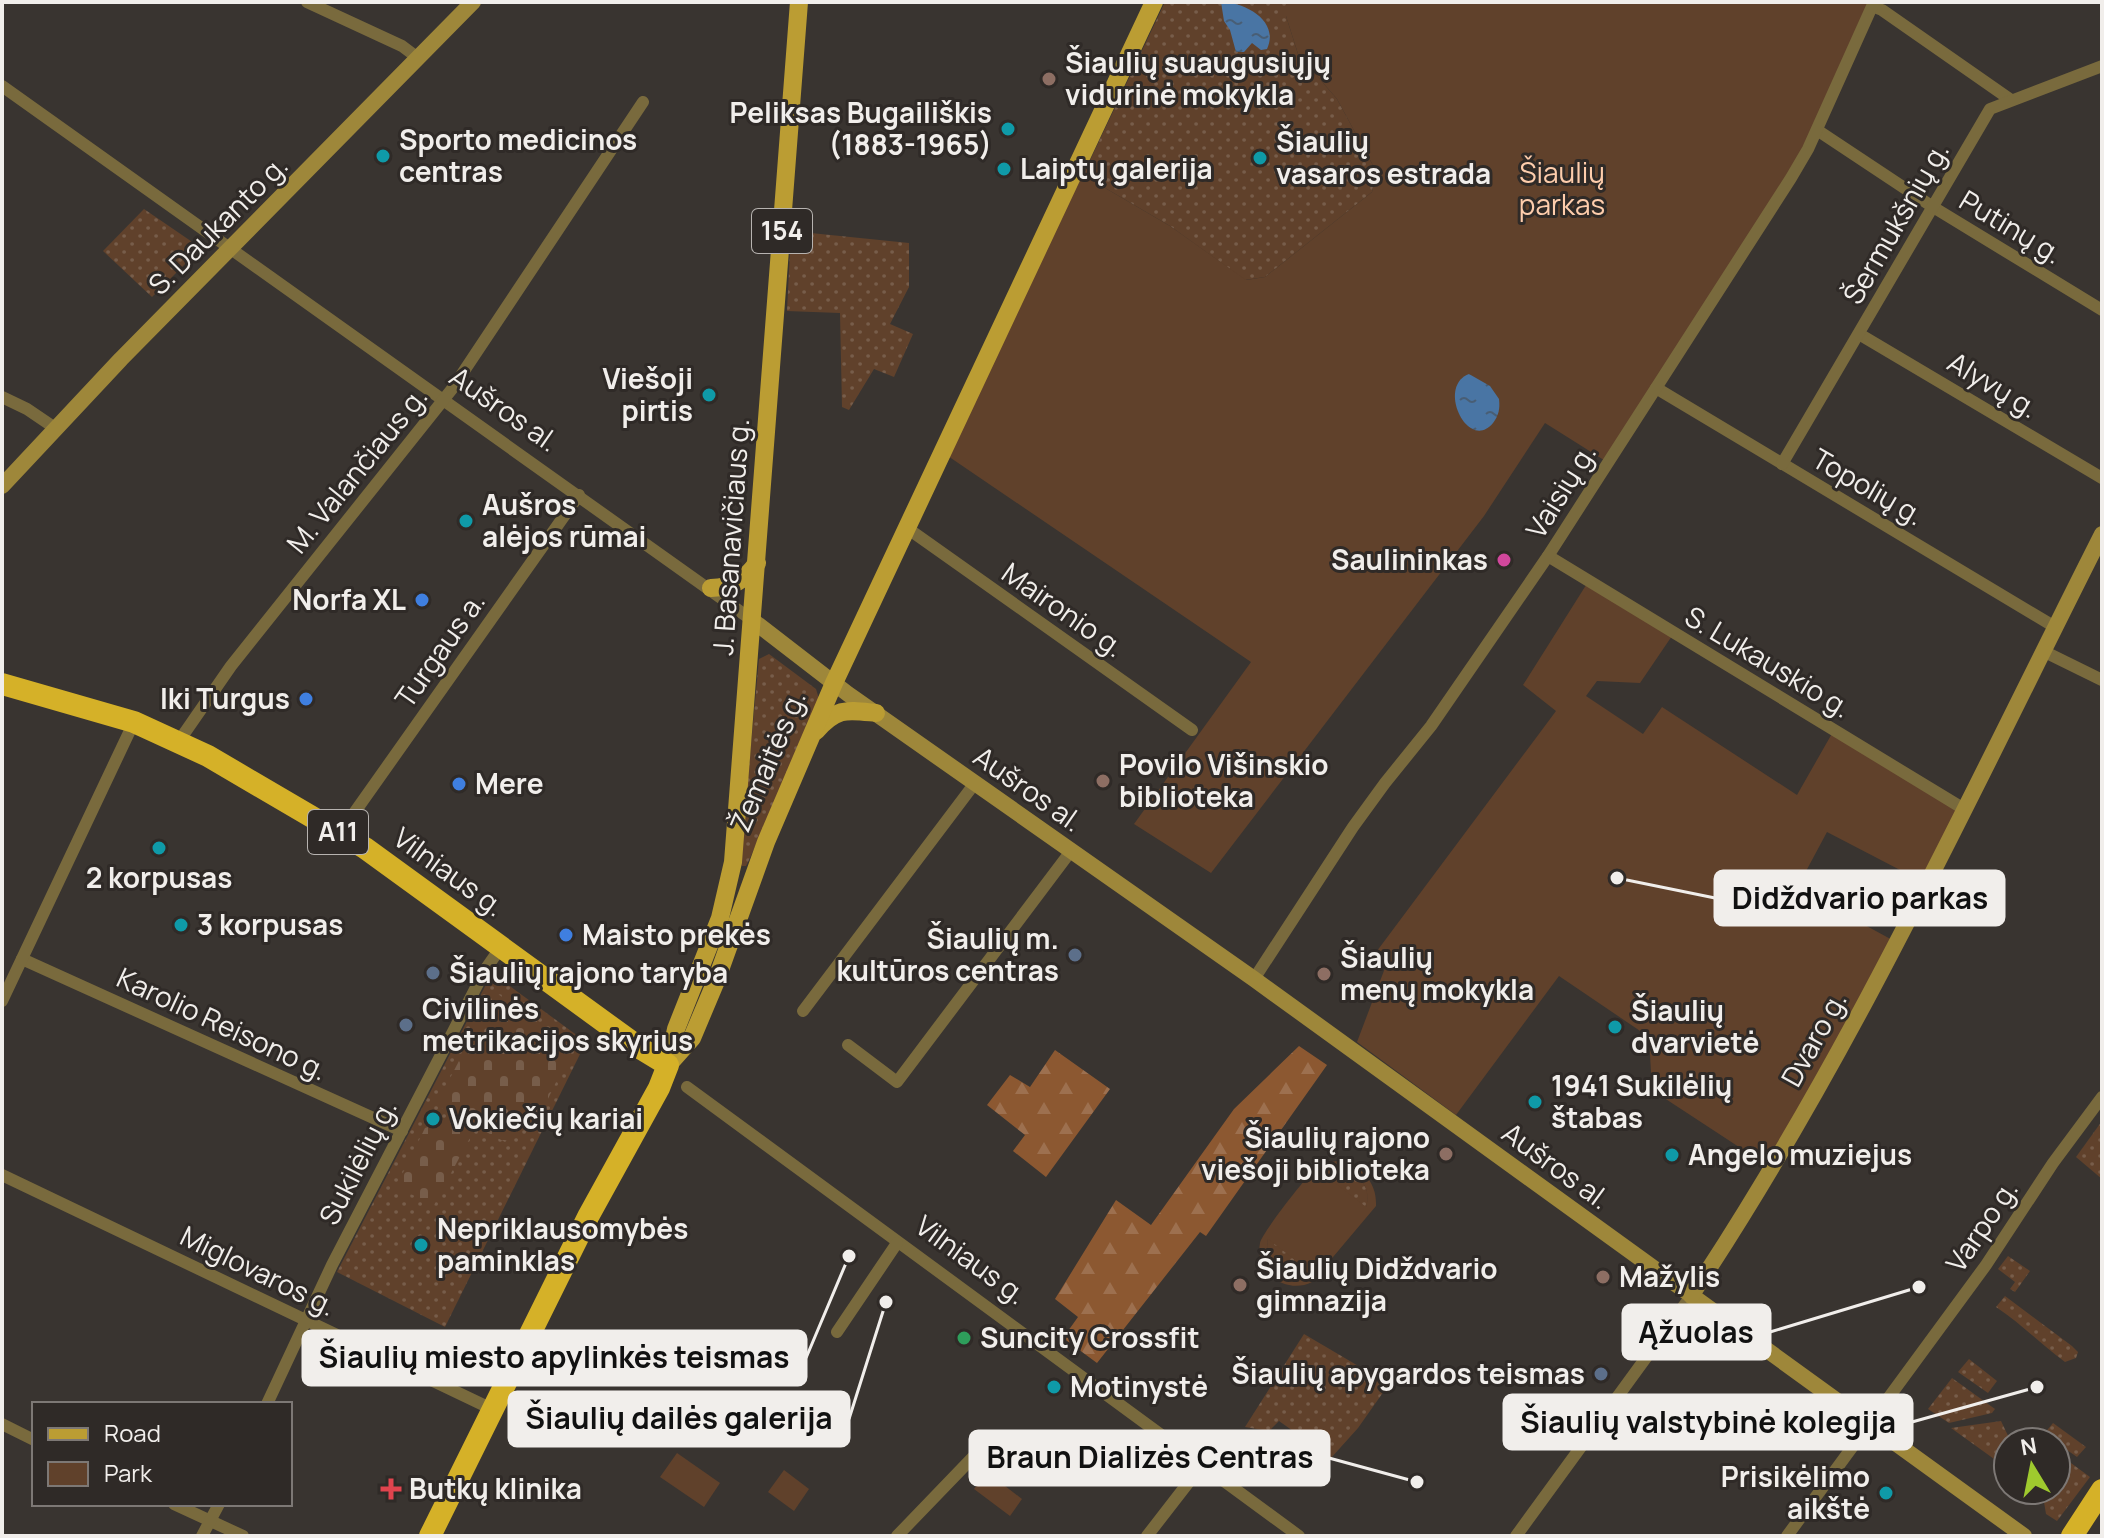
<svg xmlns="http://www.w3.org/2000/svg" width="2104" height="1538" font-family="Manrope,sans-serif">
<defs>
<pattern id="grass-dots" width="8" height="8" patternUnits="userSpaceOnUse" patternTransform="scale(2)"><rect width="8" height="8" fill="#60412b"/><path d="M2 2h.1M6 6h.1" fill="none" stroke="#775d4a" stroke-width="1.8" stroke-linecap="round"/></pattern>
<pattern id="forest-firs" width="22" height="20" patternUnits="userSpaceOnUse" patternTransform="scale(2)"><rect width="22" height="20" fill="#8c5831"/><path d="M5 1l3.5 6h-7zM16 11l3.5 6h-7z" fill="#9d704f"/></pattern>
<pattern id="cemetery-stones" width="16" height="16" patternUnits="userSpaceOnUse" patternTransform="scale(2)"><rect width="16" height="16" fill="#60412b"/><path d="M2 7V4a2 2 0 0 1 4 0v3zM10 15v-3a2 2 0 0 1 4 0v3z" fill="#775d4a"/></pattern>
<pattern id="water-ripples" width="26" height="14" patternUnits="userSpaceOnUse" patternTransform="scale(2)"><rect width="26" height="14" fill="#4975a4"/><path d="M2 4q2-2 4 0t4 0M15 11q2-2 4 0t4 0" fill="none" stroke="#485e75"/></pattern>
</defs>
<rect width="100%" height="100%" fill="#393430"/>
<g fill="url(#grass-dots)">
<path d="M1165 2H1286V16L1298 54 1337 99 1376 171 1372 192 1265 277 1245 280 1170 226 1083 175Z"/>
<path d="M144 209 201 248 152 297 103 251Z"/>
<path d="M791 231 909 243V287L890 324 913 334 894 377 874 369 849 410 842 407 840 313 787 311Z"/>
<path d="M769 654 816 689 819 699 750 858 746 866H742L740 863 759 659Z"/>
<path d="M492 973 586 1042 445 1327 337 1272Z"/>
<path d="M2102 1121V1179L2076 1157Z"/>
<path d="M1334 1166C1354 1169 1374 1185 1366 1208L1320 1172Z"/>
<path d="M1268 1238 1314 1274C1288 1288 1262 1266 1268 1238Z"/>
<path d="M2008 1256 2030 1271 2015 1292 2010 1289 2015 1282 1998 1269Z"/>
<path d="M2005 1296 2072 1346 2078 1352 2076 1358 2065 1362C2040 1344 2022 1324 1996 1307Z"/>
<path d="M1304 1334 1389 1384 1358 1428 1331 1458 1279 1421 1269 1431 1245 1427Z"/>
<path d="M1969 1359 1997 1381 1988 1393 1958 1372Z"/>
<path d="M1952 1378 1995 1409 1992 1413 1949 1423 1928 1409Z"/>
<path d="M2001 1421 2011 1442H2008V1469L1951 1428Z"/>
<path d="M2053 1423 2086 1447 2077 1457 2044 1434Z"/>
<path d="M2056 1452 2090 1477 2057 1521 2046 1514 2042 1490H2056Z"/>
</g>
<g fill="url(#forest-firs)">
<path d="M1299 1046 1327 1065 1206 1236 1200 1232 1097 1363 1063 1338 1078 1317 1055 1299 1116 1200 1151 1225 1234 1109Z"/>
<path d="M1055 1050 1110 1089 1046 1177 1013 1151 1025 1135 987 1105 1010 1075 1030 1087Z"/>
</g>
<g fill="url(#cemetery-stones)">
<path d="M495 992 573 1047 545 1105 505 1142 436 1105Z"/>
<path d="M445 1121 472 1134 434 1205 396 1187 425 1128Z"/>
</g>
<g fill="#60412b" fill-rule="evenodd">
<path d="M1286 2H1874L1808 149 1607 462 1545 423 1484 516 1211 873 1134 824 1251 662 942 452 1073 173 1083 175 1170 226 1246 280 1265 277 1372 192 1376 171 1337 99 1298 54 1286 16Z"/>
<path d="M1588 582 1674 633 1640 683 1597 681 1586 696 1643 734 1662 707 1797 795 1834 730 1964 809 1927 884 1827 832 1797 888 1896 942 1771 1168 1652 1090 1649 1037 1559 976 1456 1115 1357 1042 1385 968 1371 959 1556 711 1523 685Z"/>
<path d="M1347 1160C1365 1172 1377 1184 1376 1206L1312 1282C1287 1295 1254 1273 1260 1243 1261 1234 1309 1173 1317 1167 1326 1162 1337 1161 1347 1160ZM1334 1167C1354 1169 1373 1184 1366 1207L1321 1172ZM1268 1239 1313 1274C1288 1287 1263 1266 1268 1239Z"/>
<path d="M677 1453 720 1483 704 1507 660 1477Z"/>
<path d="M784 1470 809 1489 794 1511 768 1492Z"/>
<path d="M987 1472 1022 1499 1010 1516 974 1489Z"/>
</g>
<g fill="url(#water-ripples)">
<path d="M1221 2C1245 2 1280 21 1267 49L1261 50 1252 43 1244 52H1236L1230 30 1224 21Z"/>
<path d="M1469 374 1490 386 1499 399C1500 408 1499 415 1493 423 1468 453 1436 386 1469 374Z"/>
</g>
<g fill="none" stroke-linecap="round" stroke-linejoin="round">
<g stroke="#796a3d" stroke-width="12">
<path d="M307 2 402 46 418 58"/>
<path d="M1874 7 1882 10 2011 100"/>
<path d="M2 86 752 620"/>
<path d="M1817 130 1933 207 2102 310"/>
<path d="M1859 334 2102 478"/>
<path d="M1656 388 2055 627"/>
<path d="M2 397 27 409 55 428"/>
<path d="M1782 464 1990 109 2102 66"/>
<path d="M907 528 1192 730"/>
<path d="M1548 556 1964 809"/>
<path d="M2043 651 2102 680"/>
<path d="M179 741 231 666 452 389 643 102"/>
<path d="M340 833 579 495"/>
<path d="M22 959 402 1131"/>
<path d="M1254 979 1353 827 1385 783 1431 726 1548 556 1791 178 1808 149 1874 2"/>
<path d="M2 1001 134 722"/>
<path d="M803 1011 975 783"/>
<path d="M848 1045 897 1082 1071 851"/>
<path d="M687 1087 1299 1536"/>
<path d="M2 1175 494 1410"/>
<path d="M837 1332 897 1243"/>
<path d="M267 1404 332 1265 485 970 501 947"/>
<path d="M2 1424 34 1440"/>
<path d="M174 1504 243 1536"/>
<path d="M202 1536 219 1504"/>
<path d="M897 1536 976 1454"/>
<path d="M1147 1536 1202 1465"/>
<path d="M1516 1536 1691 1296"/>
<path d="M1787 1536 1986 1265 2053 1163 2102 1097"/>
</g>
<g stroke="#9e873a" stroke-width="16">
<path d="M2 486 121 359 473 2"/>
<path d="M752 620 848 694 1254 979 2024 1536"/>
<path d="M1691 1296C1851 1056 1972 791 2102 534"/>
</g>
<g stroke="#bb9d33" stroke-width="18">
<path d="M711 588C733 587 744 581 757 563"/>
<path d="M816 731C837 707 847 710 876 713"/>
<path d="M669 1062 676 1029 720 918 733 862 799 2"/>
<path d="M668 1065 692 1038 716 981 766 842 834 683 1154 2"/>
</g>
<g stroke="#d5b128" stroke-width="22">
<path d="M2 684 134 722 208 756 365 848 640 1048 668 1065 659 1088 589 1215 430 1536"/>
<path d="M2072 1536 2102 1490"/>
</g>
</g>
<g fill="#8d6e63" stroke="#2f2a27" stroke-width="3">
<circle cx="1049" cy="79" r="8"/>
<circle cx="1103" cy="781" r="8"/>
<circle cx="1324" cy="974" r="8"/>
<circle cx="1446" cy="1154" r="8"/>
<circle cx="1603" cy="1277" r="8"/>
<circle cx="1240" cy="1285" r="8"/>
</g>
<g fill="#0f9aa8" stroke="#2f2a27" stroke-width="3">
<circle cx="1008" cy="129" r="8"/>
<circle cx="383" cy="156" r="8"/>
<circle cx="1260" cy="158" r="8"/>
<circle cx="1004" cy="169" r="8"/>
<circle cx="709" cy="395" r="8"/>
<circle cx="466" cy="521" r="8"/>
<circle cx="159" cy="848" r="8"/>
<circle cx="181" cy="925" r="8"/>
<circle cx="1615" cy="1027" r="8"/>
<circle cx="1535" cy="1102" r="8"/>
<circle cx="433" cy="1119" r="8"/>
<circle cx="1672" cy="1155" r="8"/>
<circle cx="421" cy="1245" r="8"/>
<circle cx="1054" cy="1387" r="8"/>
<circle cx="1886" cy="1493" r="8"/>
</g>
<circle fill="#d1479c" stroke="#2f2a27" stroke-width="3" cx="1504" cy="560" r="8"/>
<g fill="#3f7fe0" stroke="#2f2a27" stroke-width="3">
<circle cx="422" cy="600" r="8"/>
<circle cx="306" cy="699" r="8"/>
<circle cx="459" cy="784" r="8"/>
<circle cx="566" cy="935" r="8"/>
</g>
<g fill="#5c6f8a" stroke="#2f2a27" stroke-width="3">
<circle cx="1075" cy="955" r="8"/>
<circle cx="433" cy="973" r="8"/>
<circle cx="406" cy="1025" r="8"/>
<circle cx="1601" cy="1374" r="8"/>
</g>
<circle fill="#2e9e5b" stroke="#2f2a27" stroke-width="3" cx="964" cy="1338" r="8"/>
<path fill="#e0444e" stroke="#2f2a27" stroke-width="3" d="M387 1477h8v8h8v8h-8v8h-8v-8h-8v-8h8z"/>
<g text-anchor="middle" stroke-width="6" stroke-linejoin="round" paint-order="stroke">
<g fill="#2f2a27" stroke="#b7b3b0" stroke-width="2">
<rect x="752" y="209" width="60" height="44" rx="6"/>
<rect x="308" y="810" width="60" height="44" rx="6"/>
</g>
<g font-size="26" font-weight="bold" fill="#f1eeeb">
<text x="782" y="240">154</text>
<text x="338" y="841">A11</text>
</g>
<g font-size="28" font-weight="bold" fill="#f1eeeb" stroke="#2f2a27" text-anchor="start">
<text x="1065" y="73">Šiaulių suaugusiųjų<tspan x="1065" dy="32">vidurinė mokykla</tspan></text>
<text x="992" y="123" text-anchor="end">Peliksas Bugailiškis<tspan x="992" dy="32">(1883-1965)</tspan></text>
<text x="399" y="150">Sporto medicinos<tspan x="399" dy="32">centras</tspan></text>
<text x="1276" y="152">Šiaulių<tspan x="1276" dy="32">vasaros estrada</tspan></text>
<text x="1020" y="179">Laiptų galerija</text>
<text x="693" y="389" text-anchor="end">Viešoji<tspan x="693" dy="32">pirtis</tspan></text>
<text x="482" y="515">Aušros<tspan x="482" dy="32">alėjos rūmai</tspan></text>
<text x="1488" y="570" text-anchor="end">Saulininkas</text>
<text x="406" y="610" text-anchor="end">Norfa XL</text>
<text x="290" y="709" text-anchor="end">Iki Turgus</text>
<text x="1119" y="775">Povilo Višinskio<tspan x="1119" dy="32">biblioteka</tspan></text>
<text x="475" y="794">Mere</text>
<text x="159" y="888" text-anchor="middle">2 korpusas</text>
<text x="197" y="935">3 korpusas</text>
<text x="582" y="945">Maisto prekės</text>
<text x="1059" y="949" text-anchor="end">Šiaulių m.<tspan x="1059" dy="32">kultūros centras</tspan></text>
<text x="1340" y="968">Šiaulių<tspan x="1340" dy="32">menų mokykla</tspan></text>
<text x="449" y="983">Šiaulių rajono taryba</text>
<text x="422" y="1019">Civilinės<tspan x="422" dy="32">metrikacijos skyrius</tspan></text>
<text x="1631" y="1021">Šiaulių<tspan x="1631" dy="32">dvarvietė</tspan></text>
<text x="1551" y="1096">1941 Sukilėlių<tspan x="1551" dy="32">štabas</tspan></text>
<text x="449" y="1129">Vokiečių kariai</text>
<text x="1430" y="1148" text-anchor="end">Šiaulių rajono<tspan x="1430" dy="32">viešoji biblioteka</tspan></text>
<text x="1688" y="1165">Angelo muziejus</text>
<text x="437" y="1239">Nepriklausomybės<tspan x="437" dy="32">paminklas</tspan></text>
<text x="1256" y="1279">Šiaulių Didždvario<tspan x="1256" dy="32">gimnazija</tspan></text>
<text x="1619" y="1287">Mažylis</text>
<text x="980" y="1348">Suncity Crossfit</text>
<text x="1585" y="1384" text-anchor="end">Šiaulių apygardos teismas</text>
<text x="1070" y="1397">Motinystė</text>
<text x="1870" y="1487" text-anchor="end">Prisikėlimo<tspan x="1870" dy="32">aikštė</tspan></text>
<text x="409" y="1499">Butkų klinika</text>
</g>
<g font-size="28" fill="#fecdac" stroke="#2f2a27">
<text x="1562" y="183">Šiaulių<tspan x="1562" dy="32">parkas</tspan></text>
</g>
<g font-size="28" fill="#f1eeeb" stroke="#2f2a27">
<text transform="translate(1896 223) rotate(-60)" y="10">Šermukšnių g.</text>
<text transform="translate(218 225) rotate(-45)" y="10">S. Daukanto g.</text>
<text transform="translate(2011 227) rotate(31)" y="10">Putinų g.</text>
<text transform="translate(1993 385) rotate(31)" y="10">Alyvų g.</text>
<text transform="translate(504 409) rotate(35)" y="10">Aušros al.</text>
<text transform="translate(357 470) rotate(-51)" y="10">M. Valančiaus g.</text>
<text transform="translate(1868 487) rotate(30)" y="10">Topolių g.</text>
<text transform="translate(1561 491) rotate(-58)" y="10">Vaisių g.</text>
<text transform="translate(731 537) rotate(-86)" y="10">J. Basanavičiaus g.</text>
<text transform="translate(1063 610) rotate(35)" y="10">Maironio g.</text>
<text transform="translate(440 650) rotate(-55)" y="10">Turgaus a.</text>
<text transform="translate(1768 662) rotate(31)" y="10">S. Lukauskio g.</text>
<text transform="translate(768 761) rotate(-67)" y="10">Žemaitės g.</text>
<text transform="translate(1028 789) rotate(35)" y="10">Aušros al.</text>
<text transform="translate(449 872) rotate(36)" y="10">Vilniaus g.</text>
<text transform="translate(222 1024) rotate(25)" y="10">Karolio Reisono g.</text>
<text transform="translate(1814 1039) rotate(-61)" y="10">Dvaro g.</text>
<text transform="translate(358 1162) rotate(-63)" y="10">Sukilėlių g.</text>
<text transform="translate(1556 1166) rotate(36)" y="10">Aušros al.</text>
<text transform="translate(1982 1226) rotate(-56)" y="10">Varpo g.</text>
<text transform="translate(971 1260) rotate(36)" y="10">Vilniaus g.</text>
<text transform="translate(258 1271) rotate(26)" y="10">Miglovaros g.</text>
</g>
</g>
<path fill="none" stroke="#f1eeeb" stroke-width="3" d="M1617 878L1715 898M1919 1287L1770 1332M849 1256L806 1358M886 1302L849 1419M2037 1387L1912 1422M1417 1482L1329 1458"/>
<g fill="#f1eeeb" stroke="#2f2a27" stroke-width="3">
<circle cx="1617" cy="878" r="8"/>
<circle cx="1919" cy="1287" r="8"/>
<circle cx="849" cy="1256" r="8"/>
<circle cx="886" cy="1302" r="8"/>
<circle cx="2037" cy="1387" r="8"/>
<circle cx="1417" cy="1482" r="8"/>
</g>
<g fill="#f1eeeb" stroke="#f1eeeb" stroke-width="3">
<rect x="1715" y="871" width="289" height="54" rx="8"/>
<rect x="1623" y="1305" width="147" height="54" rx="8"/>
<rect x="303" y="1331" width="503" height="54" rx="8"/>
<rect x="509" y="1392" width="340" height="54" rx="8"/>
<rect x="1504" y="1395" width="408" height="54" rx="8"/>
<rect x="970" y="1431" width="359" height="54" rx="8"/>
</g>
<g font-size="30" text-anchor="middle" font-weight="bold" fill="#111">
<text x="1860" y="909">Didždvario parkas</text>
<text x="1696" y="1343">Ąžuolas</text>
<text x="554" y="1368">Šiaulių miesto apylinkės teismas</text>
<text x="679" y="1429">Šiaulių dailės galerija</text>
<text x="1708" y="1433">Šiaulių valstybinė kolegija</text>
<text x="1150" y="1468">Braun Dializės Centras</text>
</g>
<rect width="2104" height="1538" fill="none" stroke="#f1eeeb" stroke-width="8"/>
<rect x="32" y="1402" width="260" height="104" fill="#2f2a27" stroke="#7d7875" stroke-width="2"/>
<rect x="48" y="1428" width="40" height="12" fill="#bb9d33" stroke="#7d7875" stroke-width="2"/>
<text x="104" y="1442" font-size="24" fill="#f1eeeb">Road</text>
<rect x="48" y="1462" width="40" height="24" fill="#60412b" stroke="#7d7875" stroke-width="2"/>
<text x="104" y="1482" font-size="24" fill="#f1eeeb">Park</text>
<g transform="translate(2032 1466) rotate(350)"><circle r="38" fill="#2f2a27" stroke="#7d7875" stroke-width="2"/>
<path d="M0-6L14 30L0 20L-14 30Z" fill="#9fca2e"/>
<text y="-12" font-size="22" font-weight="bold" text-anchor="middle" fill="#f1eeeb">N</text>
</g>
</svg>
